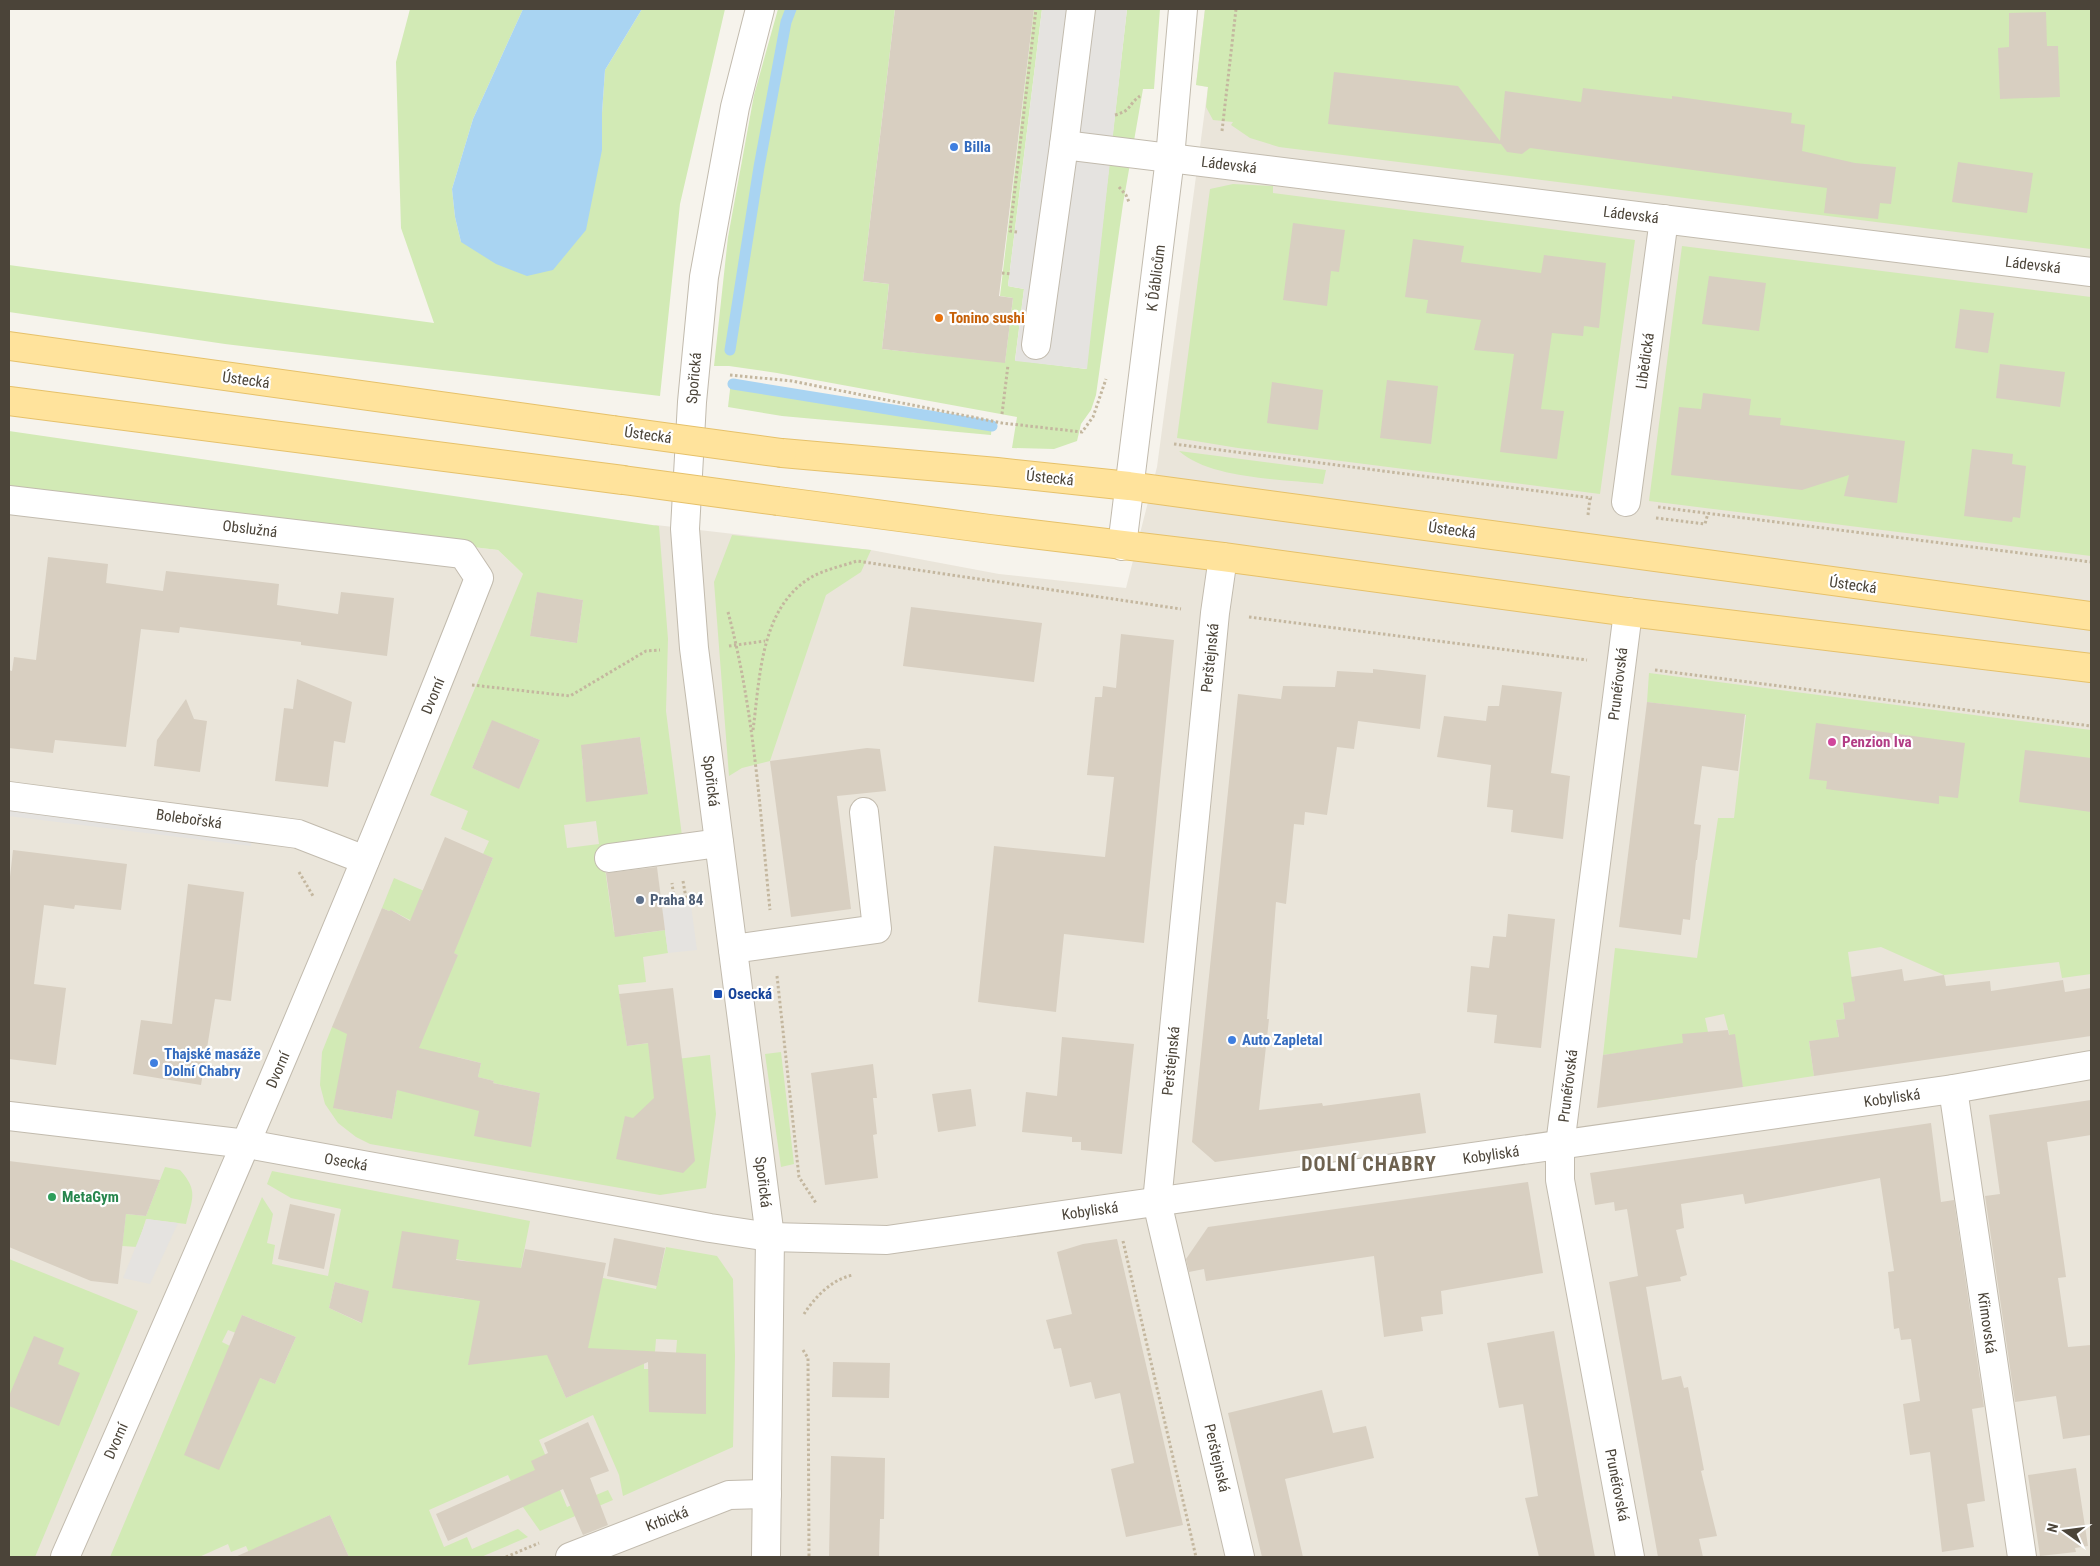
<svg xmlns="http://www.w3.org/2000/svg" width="2100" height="1566" font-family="'Roboto Condensed',sans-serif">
<rect width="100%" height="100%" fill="#f6f3ec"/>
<path fill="#eae5da" d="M1205 9H2091V1557H9V492L498 550 523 574 656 525 871 550 999 574 1126 588 1157 467 1208 87 1196 85Z"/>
<g fill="#d2eab5" fill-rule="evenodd">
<path d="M410 9H523L473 119 452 189 455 217 461 242 602 150V113L605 70 642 9H725L680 204 660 396 225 344 9 312V265L434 323 401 228 396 62Z"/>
<path d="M778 9H895L863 281 889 284 882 349 1005 362 1013 298 1000 296 1034 9H1042L1008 286 1024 289 1015 360 1086 369 1127 9H1160L1154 89H1143L1123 204 1096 395 1091 410 1081 424 1077 441 1054 449 1012 448 1017 417 777 373 729 366H714L728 237 754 95Z"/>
<path d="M1205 9H2091V249L1279 147 1250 138 1231 125 1233 122 1213 120 1206 107 1208 87 1196 85Z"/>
<path d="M1233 184 1273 186V193L1635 240 1600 494 1238 448 1177 438 1210 189Z"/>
<path d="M1682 246 2091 297V556L1649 501Z"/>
<path d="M731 381 992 423 991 435 782 416 728 407Z"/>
<path d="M9 431 659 526 668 639 666 711 682 836 602 848 614 932 630 930 631 935 665 930 668 953 643 957 646 982 618 985 627 1046 649 1043 652 1062 710 1055 716 1114 706 1188 660 1195 370 1144 356 1137 338 1123 325 1104 320 1085 322 1052 332 1027 458 955 418 938 423 927 391 910 389 911 382 908 394 878 471 911 493 858 483 854 489 841 461 829 468 811 430 795 523 574 498 550 9 492ZM537 593 583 600 577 643 530 636ZM492 721 540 740 519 788 472 768ZM640 737 648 794 584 775 582 759 594 758 593 744ZM596 821 599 844 567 848 564 825ZM457 1057 481 1063 478 1077 494 1081 493 1083 540 1093 531 1146 479 1111ZM401 1067 392 1119 334 1108Z"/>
<path d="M1179 451 1326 470 1323 484C1282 479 1210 479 1179 451Z"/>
<path d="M732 535 871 550 861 572 826 595 770 761 742 768 729 776 714 582Z"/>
<path d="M1649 673 2091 730V974L2062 978 2059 962 1944 975 1881 947 1848 952 1855 1001 1843 1004 1845 1019 1836 1020 1839 1038 1809 1041 1814 1076 1743 1087 1724 1014 1705 1018 1708 1032 1690 1094 1647 1101 1640 1050 1603 1055 1615 948 1697 958 1718 818H1734L1746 715 1647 702Z"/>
<path d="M781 1052 794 1164 781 1167 765 1054Z"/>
<path d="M165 1167 180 1170C199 1191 192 1199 186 1224L146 1219 137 1247 122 1246 126 1214 146 1216Z"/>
<path d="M272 1171 530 1221 515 1297 603 1278 656 1289 666 1247 717 1256 733 1279 735 1356 733 1447 623 1496 619 1475 593 1415 539 1440 567 1507 608 1490 613 1500 540 1531 523 1507 508 1475 429 1510 444 1547 467 1537 472 1549 518 1529 528 1537 481 1557H349L330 1515 291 1533 302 1557H251L246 1546 231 1552 228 1544 199 1557H110L262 1197 273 1214 267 1243 275 1245 272 1264 328 1276 341 1209 291 1198 267 1184ZM456 1259 471 1262 464 1299 392 1287ZM335 1282 368 1291 361 1323 329 1308ZM242 1315 296 1337 275 1384 223 1363 230 1346 222 1342 228 1330 236 1333ZM656 1339 677 1340 676 1353 649 1369H644V1352H655ZM552 1366 597 1384 566 1398Z"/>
<path d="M9 1259 138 1311 35 1557H9Z"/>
</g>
<g fill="#e5e3e0">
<path d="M1042 9H1127L1087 369 1015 361 1024 289 1008 286Z"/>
<path d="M9 798 253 828 251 846 9 816Z"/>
<path d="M691 905 697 950 668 953 662 909Z"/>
<path d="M147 1219 178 1223 150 1284 123 1278Z"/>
</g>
<path fill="#a9d4f2" d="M523 9H642L605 70 602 113V150L586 230 553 270 527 276 496 264 461 242 455 217 452 189 473 119Z"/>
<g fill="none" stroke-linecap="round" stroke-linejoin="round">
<g stroke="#a9d4f2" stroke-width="11">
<path d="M730 350 759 167 786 22 791 9"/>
<path d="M733 384 992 426"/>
</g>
</g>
<g fill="#d8cfc1">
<path d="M895 9H1034L999 296 1013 298 1005 363 882 349 889 284 863 281Z"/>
<path d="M2046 12 2047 46H2058L2060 97 2000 99 1998 48 2009 47V13Z"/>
<path d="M1334 72 1458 86 1500 141 1505 91 1581 102 1583 88 1672 99V96L1792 113 1791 123 1805 125 1802 151 1855 163 1896 167 1891 204 1880 203 1878 219 1824 213 1827 188 1530 148 1522 154 1507 152 1501 144 1328 124Z"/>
<path d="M1958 162 2033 173 2027 213 1952 202Z"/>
<path d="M1293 223 1345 230 1339 272 1331 271 1327 306 1283 300Z"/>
<path d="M1413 239 1464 246 1461 262 1541 273 1544 255 1606 263 1599 328 1584 326 1583 336 1552 333 1541 409 1564 411 1557 459 1500 452 1514 354 1474 350 1481 320 1426 313 1428 300 1405 297Z"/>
<path d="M1709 276 1766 283 1759 331 1702 324Z"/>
<path d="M1960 309 1994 313 1988 353 1955 348Z"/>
<path d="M2000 364 2065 372 2060 407 1996 398Z"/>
<path d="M1387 380 1438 386 1431 444 1380 438Z"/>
<path d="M1272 382 1323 390 1318 430 1267 423Z"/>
<path d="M1703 393 1751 399 1749 415 1781 418 1780 425 1905 441 1897 503 1844 496 1849 475 1802 490 1671 475 1679 407 1701 409Z"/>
<path d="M1972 449 2013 454 2012 464 2026 466 2020 518 2013 517 2012 522 1964 516Z"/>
<path d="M48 557 108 564 106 583 163 591 166 571 279 584 277 605 338 614 341 592 394 598 387 656 301 645V642L180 627 179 633 141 629 126 747 55 740 53 753 9 748V670L12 671 14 657 36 660Z"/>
<path d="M537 592 583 600 577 643 530 636Z"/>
<path d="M911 607 1042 623 1034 682 903 666Z"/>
<path d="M1121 634 1174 640 1144 943 1064 934 1056 1012 978 1002 994 846 1105 857 1114 777 1087 775 1095 697H1102L1103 686 1116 688Z"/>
<path d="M1373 669 1426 675 1420 729 1358 721 1354 749 1337 747 1327 815 1305 812 1304 825 1294 824 1286 904 1276 902 1267 1019H1269L1259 1110 1322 1103 1323 1106 1420 1093 1426 1133 1215 1162 1192 1142 1238 694 1281 699 1283 686 1335 687 1337 671 1373 673Z"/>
<path d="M297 679 352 702 345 743 334 741 328 787 275 781 284 708 293 709Z"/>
<path d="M1502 685 1562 692 1551 773 1570 776 1563 839 1511 832 1513 810 1487 807 1491 765 1437 757 1444 716 1486 721 1488 706H1499Z"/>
<path d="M186 699 194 719 207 721 200 772 154 766 157 740Z"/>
<path d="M1647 702 1745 714 1738 771 1702 766 1694 824 1701 825 1697 860H1696L1690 920 1683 919 1681 935 1619 927Z"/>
<path d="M492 720 540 740 519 789 472 768Z"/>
<path d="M1816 723 1965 743 1958 798 1939 796V804L1826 789 1827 781 1809 779Z"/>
<path d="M640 737 648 794 586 802 581 745Z"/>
<path d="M867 748 880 749 886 791 837 796 851 909 791 917 770 761Z"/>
<path d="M2025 750 2091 758V812L2019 802Z"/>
<path d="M445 837 493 858 454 953 458 955 419 1048 481 1063 478 1077 494 1081 493 1083 540 1093 531 1147 474 1136 479 1111 397 1090 392 1119 333 1108 347 1034 332 1027 382 908 389 911 391 910 410 921Z"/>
<path d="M13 850 127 864 121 910 75 905 74 909 44 905 34 984 66 988 56 1065 9 1059V886Z"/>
<path d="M657 867 665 930 615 937 606 873Z"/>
<path d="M188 884 244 892 231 1001 215 999 201 1085 133 1074 141 1020 172 1024Z"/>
<path d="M1508 914 1555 919 1541 1048 1494 1043 1497 1015 1467 1012 1471 966 1489 968 1493 936 1506 937Z"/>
<path d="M1902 969 1904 981 1944 975 1946 986 1990 981 1991 991 2063 980 2065 992 2091 988V1036L1814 1076 1809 1041 1839 1037 1836 1020 1845 1019 1843 1003 1855 1001 1851 977Z"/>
<path d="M673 988 695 1161 683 1173 616 1159 625 1116 633 1118 654 1098 648 1043 627 1046 619 994Z"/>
<path d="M1728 1030 1729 1035 1735 1034 1743 1087 1597 1108 1603 1055 1683 1043 1682 1034Z"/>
<path d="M1062 1037 1134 1044 1122 1154 1081 1150V1142H1072V1137L1022 1132 1026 1092 1057 1096Z"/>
<path d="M873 1064 877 1098H873L877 1134 873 1135 878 1178 825 1185 811 1073Z"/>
<path d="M971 1089 976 1126 938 1132 932 1094Z"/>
<path d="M2091 1100V1135L2047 1142 2066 1277 2058 1278 2068 1347 2091 1345V1435L2063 1439 2056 1396 2015 1402 1985 1196 2000 1194 1989 1115Z"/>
<path d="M1931 1123 1941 1202 1954 1200 1984 1407 1972 1409 1985 1501 1967 1504 1974 1547 1942 1552 1930 1452 1910 1455 1903 1404 1920 1401 1911 1339 1901 1340 1899 1328 1894 1329 1888 1272 1894 1271 1880 1178 1745 1204 1743 1194 1681 1204 1684 1228 1676 1230 1687 1275 1680 1277 1681 1281 1646 1287 1662 1380 1681 1376 1684 1388 1688 1387 1704 1470 1701 1471 1717 1536 1699 1539 1703 1557H1658L1609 1282 1638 1276 1627 1209 1615 1211 1614 1202 1595 1205 1590 1173Z"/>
<path d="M9 1161 160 1180 146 1216 126 1214 118 1284 91 1281 9 1247Z"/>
<path d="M1528 1182 1543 1273 1441 1291 1443 1314 1421 1317 1423 1331 1384 1337 1374 1256 1206 1281 1204 1269 1189 1272 1186 1259 1208 1227Z"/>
<path d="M290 1204 335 1214 324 1269 278 1259Z"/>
<path d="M402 1231 459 1240 456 1260 521 1268 525 1249 606 1263 588 1348 706 1354V1414L649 1412 648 1362 566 1398 547 1355 468 1365 480 1301 392 1288Z"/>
<path d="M614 1238 665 1248 657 1286 607 1276Z"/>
<path d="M1117 1239 1183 1525 1126 1537 1111 1469 1134 1463 1120 1393 1095 1399 1091 1382 1070 1387 1061 1348 1054 1349 1046 1320 1072 1314 1057 1252 1083 1244Z"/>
<path d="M335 1282 369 1291 362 1323 329 1308Z"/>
<path d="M242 1315 296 1337 275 1384 260 1378 219 1470 184 1455Z"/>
<path d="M1554 1331 1584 1499 1595 1557H1539L1525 1498 1538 1496 1523 1404 1499 1408 1487 1343Z"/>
<path d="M34 1336 64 1348 58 1364 80 1373 59 1426 9 1406V1396Z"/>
<path d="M833 1362 890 1363 889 1398 832 1397Z"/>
<path d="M1322 1390 1333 1433 1366 1426 1374 1458 1285 1479 1303 1557H1262L1228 1413Z"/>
<path d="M588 1422 609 1471 590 1478 608 1525 583 1535 563 1489 448 1541 436 1514 535 1470 531 1461 548 1453 544 1443Z"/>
<path d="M831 1456 885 1458 884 1519H880L879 1557H829Z"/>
<path d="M2076 1468 2088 1546 2075 1548 2076 1552 2040 1556 2028 1475Z"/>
<path d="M330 1515 349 1557H235Z"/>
</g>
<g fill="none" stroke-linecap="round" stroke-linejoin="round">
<g stroke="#c2bbae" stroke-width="30">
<g id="minor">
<path d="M760 9 735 107 704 277 692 402 685 529 694 648 770 1237 766 1557"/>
<path d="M1064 145 1081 9"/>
<path d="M1036 345 1064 145 2091 272"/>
<path d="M9 500 463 554 479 578C350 908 208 1233 65 1557"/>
<path d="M1626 502 1664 219"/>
<path d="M1122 546 1170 158 1183 9"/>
<path d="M1223 557 1215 613 1157 1202 1240 1557"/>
<path d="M1628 612 1560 1145V1180L1630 1557"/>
<path d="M9 796 298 834 365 860"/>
<path d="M609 858 719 843"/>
<path d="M733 949 877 929 864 812"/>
<path d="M1953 1089 2022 1557"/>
<path d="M9 1116 247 1144 710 1228 770 1237 887 1240 1953 1089 2091 1065"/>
<path d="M570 1557 729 1495 767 1494"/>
</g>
</g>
<g stroke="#e6c16a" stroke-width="30">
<g id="major">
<path d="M9 346 613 430"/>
<path d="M9 401 623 480"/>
<path d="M782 453 997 472 1129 486 2091 616"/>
<path d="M778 501 990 529 1223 557 1628 612 2091 668"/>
</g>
</g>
<g stroke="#c4b79f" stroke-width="3" stroke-dasharray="2.5 2.5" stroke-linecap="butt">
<path d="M1115 115C1133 110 1127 105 1140 96"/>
<path d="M1222 131 1236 9"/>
<path d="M1119 187 1126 195 1129 202"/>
<path d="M1017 232 1010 231 1036 9"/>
<path d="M1002 273 1011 274"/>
<path d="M730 375 792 381 1002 423 1082 432 1093 417 1106 379"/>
<path d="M1002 414 1008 365"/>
<path d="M1174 444 1592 498"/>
<path d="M1658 507 2091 562"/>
<path d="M1588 515 1590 498"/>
<path d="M1656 518 1705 524 1708 513"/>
<path d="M728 612C754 709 760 811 770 910"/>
<path d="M1249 617 1587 660"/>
<path d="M729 646 765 641"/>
<path d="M1655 670 2091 726"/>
<path d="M472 685 570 696 646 651 660 650"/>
<path d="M753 730C760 678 760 609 810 578 823 570 842 566 857 561L1181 609"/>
<path d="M299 872 313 896"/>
<path d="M683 881 686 898 692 897"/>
<path d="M669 900 674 899 672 883"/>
<path d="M777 976 799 1177 816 1203"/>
<path d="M1123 1241 1196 1557"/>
<path d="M804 1314C815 1297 832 1279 853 1275"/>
<path d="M803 1350 808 1358 809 1557"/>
<path d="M506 1557 539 1543"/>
</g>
<use href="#minor" stroke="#fff" stroke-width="28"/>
<use href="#major" stroke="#ffe39c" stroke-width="28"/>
<g stroke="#e6c16a" stroke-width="30" stroke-linecap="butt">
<g id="major-bridge">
<path d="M613 430 782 453"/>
<path d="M623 480 778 501"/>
</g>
</g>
<use href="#major-bridge" stroke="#ffe39c" stroke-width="28"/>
</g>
<g fill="#3f7fe0" stroke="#fff" stroke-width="2">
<circle cx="954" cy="147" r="5"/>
<circle cx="1232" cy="1040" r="5"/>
<circle cx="154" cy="1063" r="5"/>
</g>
<circle fill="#e8710a" stroke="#fff" stroke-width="2" cx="939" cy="318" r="5"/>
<circle fill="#d1479c" stroke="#fff" stroke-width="2" cx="1832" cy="742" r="5"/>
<circle fill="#5c6f8a" stroke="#fff" stroke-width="2" cx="640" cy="900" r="5"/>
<rect fill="#1a4fb4" stroke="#fff" stroke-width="2" x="713" y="989" width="10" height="10" rx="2.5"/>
<circle fill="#2e9e5b" stroke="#fff" stroke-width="2" cx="52" cy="1197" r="5"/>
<g text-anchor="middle" stroke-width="4.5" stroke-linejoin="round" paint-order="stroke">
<g font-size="15" font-weight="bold" fill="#366cbe" stroke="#fff" text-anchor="start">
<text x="964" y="152">Billa</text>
<text x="1242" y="1045">Auto Zapletal</text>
<text x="164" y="1059">Thajské masáže<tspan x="164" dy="17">Dolní Chabry</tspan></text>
</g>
<g font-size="15" fill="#4b4439" stroke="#fff">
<text transform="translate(1229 165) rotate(7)" y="5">Ládevská</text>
<text transform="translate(1631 215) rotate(7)" y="5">Ládevská</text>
<text transform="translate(2033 265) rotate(7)" y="5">Ládevská</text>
<text transform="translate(1156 278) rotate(-83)" y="5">K Ďáblicům</text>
<text transform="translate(1645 361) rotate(-82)" y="5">Libědická</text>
<text transform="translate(694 378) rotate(-85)" y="5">Spořická</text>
<text transform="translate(246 380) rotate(8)" y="5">Ústecká</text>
<text transform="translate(648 435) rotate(8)" y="5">Ústecká</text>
<text transform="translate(1050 478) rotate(6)" y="5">Ústecká</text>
<text transform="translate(250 529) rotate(7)" y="5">Obslužná</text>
<text transform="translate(1452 530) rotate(8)" y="5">Ústecká</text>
<text transform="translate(1853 585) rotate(8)" y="5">Ústecká</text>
<text transform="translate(1210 658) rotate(-84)" y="5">Perštejnská</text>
<text transform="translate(1618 684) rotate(-83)" y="5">Prunéřovská</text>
<text transform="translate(433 696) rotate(-68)" y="5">Dvorní</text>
<text transform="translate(711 781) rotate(83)" y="5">Spořická</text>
<text transform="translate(189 819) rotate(8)" y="5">Bolebořská</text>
<text transform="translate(1171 1061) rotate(-84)" y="5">Perštejnská</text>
<text transform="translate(278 1070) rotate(-67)" y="5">Dvorní</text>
<text transform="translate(1568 1086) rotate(-83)" y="5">Prunéřovská</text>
<text transform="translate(1892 1098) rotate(-8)" y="5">Kobyliská</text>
<text transform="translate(1491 1155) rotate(-8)" y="5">Kobyliská</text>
<text transform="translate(346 1162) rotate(10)" y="5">Osecká</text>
<text transform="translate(763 1182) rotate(83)" y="5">Spořická</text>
<text transform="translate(1090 1211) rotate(-8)" y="5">Kobyliská</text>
<text transform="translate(1987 1323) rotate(82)" y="5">Křimovská</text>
<text transform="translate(116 1441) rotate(-66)" y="5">Dvorní</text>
<text transform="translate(1217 1458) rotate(77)" y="5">Perštejnská</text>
<text transform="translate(1617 1485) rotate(79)" y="5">Prunéřovská</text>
<text transform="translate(667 1519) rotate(-21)" y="5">Krbická</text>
</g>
<g font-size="15" font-weight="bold" fill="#c56008" stroke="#fff" text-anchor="start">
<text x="949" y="323">Tonino sushi</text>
</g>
<g font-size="15" font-weight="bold" fill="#b23c85" stroke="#fff" text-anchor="start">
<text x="1842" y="747">Penzion Iva</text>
</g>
<g font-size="15" font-weight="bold" fill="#4e5e75" stroke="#fff" text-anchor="start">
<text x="650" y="905">Praha 84</text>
</g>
<g font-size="15" font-weight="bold" fill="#164399" stroke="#fff" text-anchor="start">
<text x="728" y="999">Osecká</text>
</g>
<g font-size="15" font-weight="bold" fill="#27864d" stroke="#fff" text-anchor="start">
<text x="62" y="1202">MetaGym</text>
</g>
<g font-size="20" font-weight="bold" letter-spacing="1" fill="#6e6250" stroke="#fff">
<text x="1369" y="1171">DOLNÍ CHABRY</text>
</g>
</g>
<rect width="2100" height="1566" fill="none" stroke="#4b4439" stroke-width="20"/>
<g transform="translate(2065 1531) rotate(284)" stroke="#ffffff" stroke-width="4" paint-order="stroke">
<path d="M0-4L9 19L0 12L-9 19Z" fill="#4b4439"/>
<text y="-8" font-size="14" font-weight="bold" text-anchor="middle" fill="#4b4439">N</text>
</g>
</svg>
